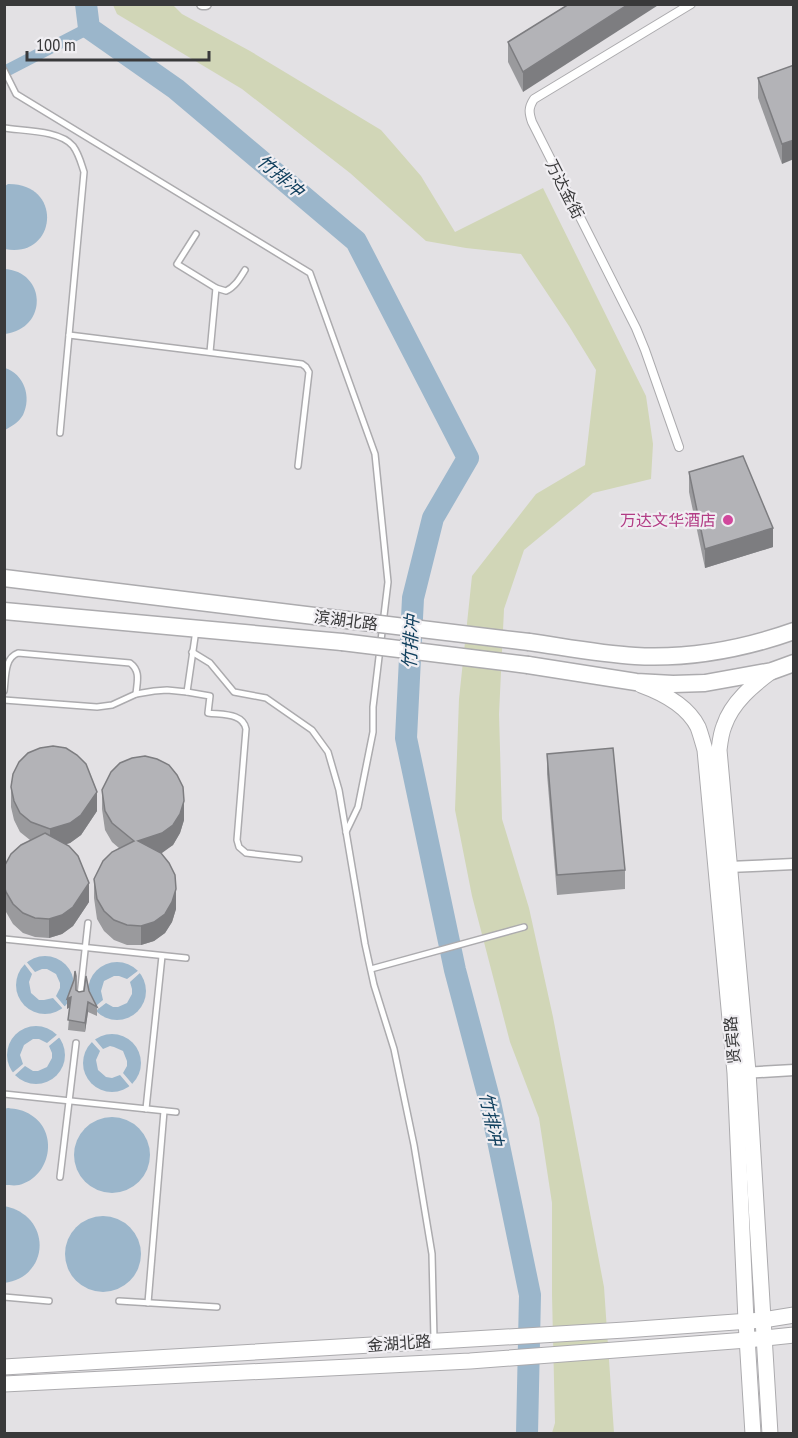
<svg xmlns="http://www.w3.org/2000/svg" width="798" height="1438" font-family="'PT Sans Narrow','Noto Sans SC',sans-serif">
<rect width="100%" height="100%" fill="#e3e1e4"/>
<path fill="#d1d6b7" d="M113 5H173L182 14 250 51 381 130 421 176 455 232 543 188 646 396 653 444 651 479 593 493 524 550 504 609 499 714 502 819 529 908 553 1017 604 1287 614 1433H552L555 1423 552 1295V1203L539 1118 510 1042 472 896 455 810 459 699 472 576 536 494 585 465 596 370 569 326 521 254 466 248 426 241 350 173 242 89 117 14Z"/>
<g fill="#9bb6cb">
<path d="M8 184C64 183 57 259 5 249V186Z"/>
<path d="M4 269C46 271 49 328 5 334Z"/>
<path d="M5 368C24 374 32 397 23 415 18 423 12 426 5 430Z"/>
<circle cx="45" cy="985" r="29"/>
<circle cx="117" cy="991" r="29"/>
<circle cx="36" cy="1055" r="29"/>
<circle cx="112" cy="1063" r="29"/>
<path d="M8 1108C16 1109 24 1110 31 1115 59 1132 51 1177 19 1185 14 1186 9 1185 5 1185L4 1109Z"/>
<circle cx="112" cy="1155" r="38"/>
<path d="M4 1206C52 1215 51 1277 4 1283Z"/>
<circle cx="103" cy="1254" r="38"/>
</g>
<g fill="#e3e1e4">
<path d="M25 960 35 972 42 969H47L56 974 60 983V988L56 996 66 1008 64 1010 53 998 44 1000H39L31 993 29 982 32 974 23 962Z"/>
<path d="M139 970 141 972 130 982 132 989V994L127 1003 118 1007H113L106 1003 93 1013 91 1010 103 1000 101 991 104 981 114 976H119L127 979Z"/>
<path d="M59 1033 61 1036 49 1046 52 1053V1058L47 1067 38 1071H33L25 1066 13 1077 11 1074 23 1064 20 1055 24 1045 33 1039H39L47 1043Z"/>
<path d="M93 1037 103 1049 110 1046 114 1047 123 1051 127 1061V1066L123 1073 134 1086 131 1088 120 1075 112 1078 106 1077 98 1070 96 1060 100 1051 90 1040Z"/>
</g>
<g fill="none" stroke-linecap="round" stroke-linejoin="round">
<path stroke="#9bb6cb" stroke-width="12" d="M4 72 89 28"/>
<path stroke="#9bb6cb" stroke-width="22" d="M86 4 89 28 176 89 356 241 468 458 433 518 413 598 406 738 455 970 490 1102 530 1295 527 1434"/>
<g stroke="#acabae" stroke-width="8">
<g id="service">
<path d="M4 70 16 94 310 273 375 454 388 582 373 707V732L358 807 346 832"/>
<path d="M4 128C24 131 60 130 73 146 79 154 81 163 84 172L60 433"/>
<path d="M196 234 177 264 216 288 226 291C235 287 240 278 245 270"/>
<path d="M69 335 302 364 306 367 309 372 298 466"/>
<path d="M210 352 216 288"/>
<path d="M192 652 210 663 234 692 266 698 312 730 328 752 339 790 365 944 374 985 394 1049 414 1145 432 1254 434 1339"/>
<path d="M4 691C6 677 4 658 18 653L130 663C141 671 137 682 136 694"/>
<path d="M187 692 210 696 208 713C223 715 243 713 246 729L237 840 239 847 246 853 299 859"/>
<path d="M4 700 97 707 112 705 136 694 154 691 167 690 187 692 196 630"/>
<path d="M4 939 186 958"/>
<path d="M371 969 524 927"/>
<path d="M80 996 88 923"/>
<path d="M4 1094 176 1112"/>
<path d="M146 1109 162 956"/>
<path d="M60 1177 76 1043"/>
<path d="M4 1297 49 1301"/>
<path d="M119 1301 217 1307"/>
<path d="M148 1303 164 1111"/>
</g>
</g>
<g stroke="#acabae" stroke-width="10">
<path id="pedestrian" d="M679 447 645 350 636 328 532 122C529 113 528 108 534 99L691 4"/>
</g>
<g stroke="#acabae" stroke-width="13">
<g id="minor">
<path d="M202 4H206"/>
<path d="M729 867 794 864"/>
<path d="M743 1073 794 1070"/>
</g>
</g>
<g stroke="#acabae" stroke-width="17">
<g id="secondary">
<path d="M641 685C663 693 687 705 698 727 701 735 703 743 705 750L735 1073 746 1321 753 1434"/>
<path d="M4 1367 625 1330 763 1320 794 1315"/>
<path d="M4 1384 470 1361 747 1340 794 1335"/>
<path d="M770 1434 748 1072 719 750C720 742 721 733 724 726 732 702 753 685 772 671"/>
</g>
</g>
<g stroke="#acabae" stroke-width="19">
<g id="primary">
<path d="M4 578 347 620"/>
<path d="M4 611 342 642"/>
<path d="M529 642C564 647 600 654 635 656 689 659 743 649 794 631"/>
<path d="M528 665 636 682 673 684 705 683 772 671 794 663"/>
</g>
</g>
<use href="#service" stroke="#fff" stroke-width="5"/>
<use href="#pedestrian" stroke="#fff" stroke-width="8"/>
<use href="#minor" stroke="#fff" stroke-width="10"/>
<use href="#secondary" stroke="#fff" stroke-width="15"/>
<use href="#primary" stroke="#fff" stroke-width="16"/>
<g stroke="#acabae" stroke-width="19" stroke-linecap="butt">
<g id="primary-bridge">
<path d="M347 620 529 642"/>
<path d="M342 642 528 665"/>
</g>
</g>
<use href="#primary-bridge" stroke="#fff" stroke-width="16"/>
</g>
<g fill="#9a9a9d">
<path d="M569 4 523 92 508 62V42Z"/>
<path d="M794 65 782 164 758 98V78Z"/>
<path d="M689 472 773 547 705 568 689 492Z"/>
<path d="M547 754 625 870V889L557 895 547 774Z"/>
<path d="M11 787 97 811 81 835 70 843 66 844 89 902 73 926 62 934 49 938 35 937 23 933 13 924 6 912 4 905V871L30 840 20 832 14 820 11 807Z"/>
<path d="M102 790 184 820 180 833 173 845 160 853 176 909 172 922 165 933 154 941 141 945H127L114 940 104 931 97 919 94 898V879L119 848 112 842 105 830 102 809Z"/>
<path d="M76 990 79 992 89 991 97 1007V1016L88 1012 85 1032 68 1030 70 1007 67 1009Z"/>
</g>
<g fill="#7d7d80">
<path d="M629 4H660L523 92V72Z"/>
<path d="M794 140V159L782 164V144Z"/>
<path d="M773 528V547L705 568V549Z"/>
<path d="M97 792V811L81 835 70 843 50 849V829Z"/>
<path d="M184 801V820L180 833 173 845 162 853 138 860V841Z"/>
<path d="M89 883V902L73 926 62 934 49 938V919Z"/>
<path d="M176 889V909L172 922 165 933 154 941 141 945V926Z"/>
<path d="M71 997V1006L67 1009V999Z"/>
<path d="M88 1002V1012L85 1032V1023Z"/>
</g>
<g fill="#b3b3b7" stroke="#7d7d80" stroke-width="1.5">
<path d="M569 4H629L523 72 508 42Z"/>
<path d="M794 65V140L782 144 758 78Z"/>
<path d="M743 456 773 528 705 549 689 472Z"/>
<path d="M53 746 66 748 77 755 86 764 97 792 81 815 70 823 50 829 31 822 20 813 14 801 11 787 13 774 19 762 28 753 40 748Z"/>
<path d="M613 748 625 870 557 875 547 754Z"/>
<path d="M145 756 157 759 169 765 177 775 183 787 184 801 180 814 173 825 162 833 138 841 161 853 169 863 175 875 176 889 172 902 165 914 154 922 141 926 127 925 114 920 104 911 97 899 94 879 103 861 112 852 134 841 112 823 105 811 102 790 111 772 120 763 132 758Z"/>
<path d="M45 833 69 846 78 856 89 883 73 907 62 915 49 919 35 918 23 913 13 904 6 892 4 885 5 865 11 854 21 845Z"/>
<path d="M75 971 76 976V990L79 992 84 991 86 976 89 991 97 1007 88 1002 85 1023 68 1020 71 997 67 999 74 980Z"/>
</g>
<circle fill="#d1479c" stroke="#f0eef2" stroke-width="2" cx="728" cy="520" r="6"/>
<g text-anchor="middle" stroke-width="4.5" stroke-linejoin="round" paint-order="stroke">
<g font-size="16" fill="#39393a" stroke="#f0eef2">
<text transform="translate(565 189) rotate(63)" y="6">万达金街</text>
<text transform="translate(346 620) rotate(7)" y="6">滨湖北路</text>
<text transform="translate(732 1040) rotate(-95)" y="6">贤宾路</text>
<text transform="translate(399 1343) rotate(-4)" y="6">金湖北路</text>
</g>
<g font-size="16" fill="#b23c85" stroke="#f0eef2" text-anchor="end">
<text x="716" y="526">万达文华酒店</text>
</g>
<g font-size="18" font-style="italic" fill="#11405e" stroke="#f0eef2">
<text transform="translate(280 176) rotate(40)" y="6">竹排冲</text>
<text transform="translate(411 642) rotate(-87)" y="6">竹排冲</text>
<text transform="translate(491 1119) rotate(78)" y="6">竹排冲</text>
</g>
</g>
<rect width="798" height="1438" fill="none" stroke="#39393a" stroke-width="12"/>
<path d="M27 51v9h182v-9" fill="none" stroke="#39393a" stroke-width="3"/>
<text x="36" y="51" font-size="18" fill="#39393a" stroke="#f0eef2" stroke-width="4.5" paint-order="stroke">100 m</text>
</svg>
